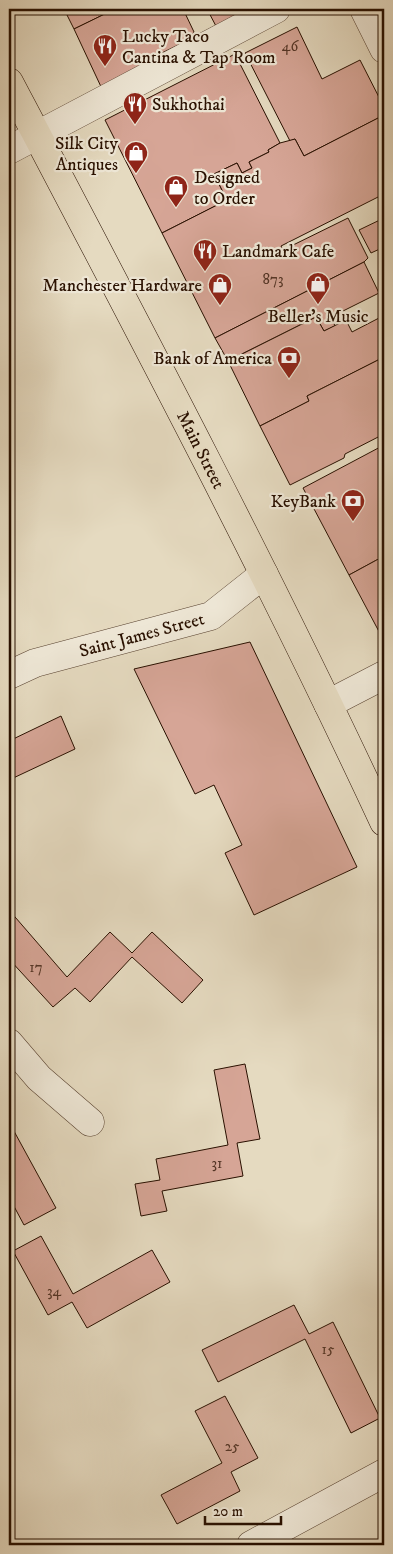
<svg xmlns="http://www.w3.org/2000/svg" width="393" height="1554" font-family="'IM FELL DW Pica',serif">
<rect width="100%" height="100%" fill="#e5dac0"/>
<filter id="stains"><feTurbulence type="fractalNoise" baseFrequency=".004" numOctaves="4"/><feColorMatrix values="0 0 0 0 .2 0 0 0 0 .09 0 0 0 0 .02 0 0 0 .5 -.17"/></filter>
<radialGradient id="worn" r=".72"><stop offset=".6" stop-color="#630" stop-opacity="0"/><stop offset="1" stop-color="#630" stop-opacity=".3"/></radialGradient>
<g fill="#d6a596" stroke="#291000">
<path d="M64 9H115L74 29Z"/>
<path d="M115 9H186L184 11 194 32 189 40 145 61 149 69 103 91 74 29Z"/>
<path d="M196 9H246L247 13 217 28 207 9 198 14Z"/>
<path d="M297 27 322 79 360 60 384 107V115L304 156 295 139 290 141 245 53Z"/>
<path d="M235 54 280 143 268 150 269 152 249 162 252 168 242 173 237 163 214 174 227 200 162 233 105 120Z"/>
<path d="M384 115V194L281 246 283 250 348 218 368 258 364 262 215 338 162 233 227 200 214 174 237 163 242 173 252 168 249 162 269 152 268 150 280 143 295 139 304 156Z"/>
<path d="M384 218V247L371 253 359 230Z"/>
<path d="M364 262 379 293 331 317 335 326 324 331 316 317 228 361 215 338Z"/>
<path d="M316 317 324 331 346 320 352 332 379 318 384 328V357L307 396 309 401 260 426 228 361Z"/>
<path d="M384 357V434L345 454 344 458 290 485 260 426 309 401 307 396Z"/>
<path d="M384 445V556L349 575 303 488Z"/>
<path d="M384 556V641L349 575Z"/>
<path d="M250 642 357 867 254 915 225 853 242 845 214 785 195 794 134 669Z"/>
<path d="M61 716 75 749 9 780V741Z"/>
<path d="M9 910 67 977 110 932 132 953 152 932 203 980 182 1003 132 957 90 1002 75 988 53 1007 9 959Z"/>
<path d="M245 1064 260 1139 237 1143 243 1176 162 1191 167 1211 141 1216 135 1184 160 1180 156 1159 228 1145 214 1070Z"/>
<path d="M9 1122 56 1208 24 1225 9 1197Z"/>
<path d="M41 1236 73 1294 152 1250 170 1282 87 1328 72 1302 48 1315 13 1251Z"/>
<path d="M294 1305 309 1334 333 1322 380 1418 351 1433 305 1339 218 1382 202 1350Z"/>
<path d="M225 1396 258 1458 231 1472 240 1491 177 1524 161 1495 222 1463 195 1411Z"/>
</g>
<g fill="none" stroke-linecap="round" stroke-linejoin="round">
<g stroke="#584230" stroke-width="29">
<g id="minor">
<path d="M364 9 384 49"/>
<path d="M9 150 276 9"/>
<path id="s1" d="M9 675 35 663 211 616 264 574"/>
<path d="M328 704 384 675"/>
<path d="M9 1043 39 1078 90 1122"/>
<path d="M251 1545 384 1473"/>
</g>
</g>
<g stroke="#291000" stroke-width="29">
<g id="major">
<path id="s2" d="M9 82C138 327 267 571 384 822"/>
</g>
</g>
<use href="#minor" stroke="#eee7d6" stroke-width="28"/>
<use href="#major" stroke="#e5dac0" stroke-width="28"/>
</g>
<defs>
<g id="restaurant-pin" transform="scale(1.25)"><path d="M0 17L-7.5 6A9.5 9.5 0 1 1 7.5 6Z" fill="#8f2418" stroke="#eee7d6"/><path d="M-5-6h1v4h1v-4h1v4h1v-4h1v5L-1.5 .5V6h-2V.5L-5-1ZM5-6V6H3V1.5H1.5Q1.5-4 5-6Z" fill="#fff"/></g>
<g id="shop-pin" transform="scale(1.25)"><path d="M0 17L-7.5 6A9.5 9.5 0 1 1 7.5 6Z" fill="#8f2418" stroke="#eee7d6"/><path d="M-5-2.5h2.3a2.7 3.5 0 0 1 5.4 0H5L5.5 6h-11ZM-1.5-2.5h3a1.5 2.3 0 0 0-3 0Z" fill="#fff"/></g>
<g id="bank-pin" transform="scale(1.25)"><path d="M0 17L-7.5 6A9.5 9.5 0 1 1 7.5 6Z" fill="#8f2418" stroke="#eee7d6"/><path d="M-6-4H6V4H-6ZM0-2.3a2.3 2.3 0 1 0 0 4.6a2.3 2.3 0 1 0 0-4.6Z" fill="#fff"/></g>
</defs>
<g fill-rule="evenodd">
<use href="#restaurant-pin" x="105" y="46"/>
<use href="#restaurant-pin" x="135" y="104"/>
<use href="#shop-pin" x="136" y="153"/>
<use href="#shop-pin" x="176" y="187"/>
<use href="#restaurant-pin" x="205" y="251"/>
<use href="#shop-pin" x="318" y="284"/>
<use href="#shop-pin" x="220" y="285"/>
<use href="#bank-pin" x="289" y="358"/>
<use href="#bank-pin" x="353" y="501"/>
</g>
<g text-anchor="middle" stroke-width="4.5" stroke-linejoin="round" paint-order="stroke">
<g font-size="15" fill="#543526">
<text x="290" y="51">46</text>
<text x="273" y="284">873</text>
<text x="36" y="972">17</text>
<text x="217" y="1168">31</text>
<text x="54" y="1296">34</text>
<text x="328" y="1354">15</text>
<text x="232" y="1451">25</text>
</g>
<g font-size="18" fill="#291000" stroke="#eee7d6" text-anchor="start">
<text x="122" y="42">Lucky Taco<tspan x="122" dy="21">Cantina &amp; Tap Room</tspan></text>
<text x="152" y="110">Sukhothai</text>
<text x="118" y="149" text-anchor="end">Silk City<tspan x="118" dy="21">Antiques</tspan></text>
<text x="194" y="183">Designed<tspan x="194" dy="21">to Order</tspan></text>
<text x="222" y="257">Landmark Cafe</text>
<text x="202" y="291" text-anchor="end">Manchester Hardware</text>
<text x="318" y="322" text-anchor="middle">Beller's Music</text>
<text x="272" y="364" text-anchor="end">Bank of America</text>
<text x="336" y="507" text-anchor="end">KeyBank</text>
</g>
<g font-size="18" fill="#291000" stroke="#eee7d6">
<text dy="6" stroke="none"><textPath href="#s2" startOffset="415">Main Street</textPath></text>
<text dy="6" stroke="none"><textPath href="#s1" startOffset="139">Saint James Street</textPath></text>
</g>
</g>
<rect width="393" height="1554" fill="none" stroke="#e5dac0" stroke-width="30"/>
<rect x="10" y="10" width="373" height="1534" fill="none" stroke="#291000" stroke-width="2.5"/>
<rect x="15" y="15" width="363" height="1524" fill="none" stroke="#291000"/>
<path d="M205 1516v8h76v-8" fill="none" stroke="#291000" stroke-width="2.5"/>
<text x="213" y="1516" font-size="15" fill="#291000" stroke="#eee7d6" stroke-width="4" paint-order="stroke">20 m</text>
<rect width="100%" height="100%" filter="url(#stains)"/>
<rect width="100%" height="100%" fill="url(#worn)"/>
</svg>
